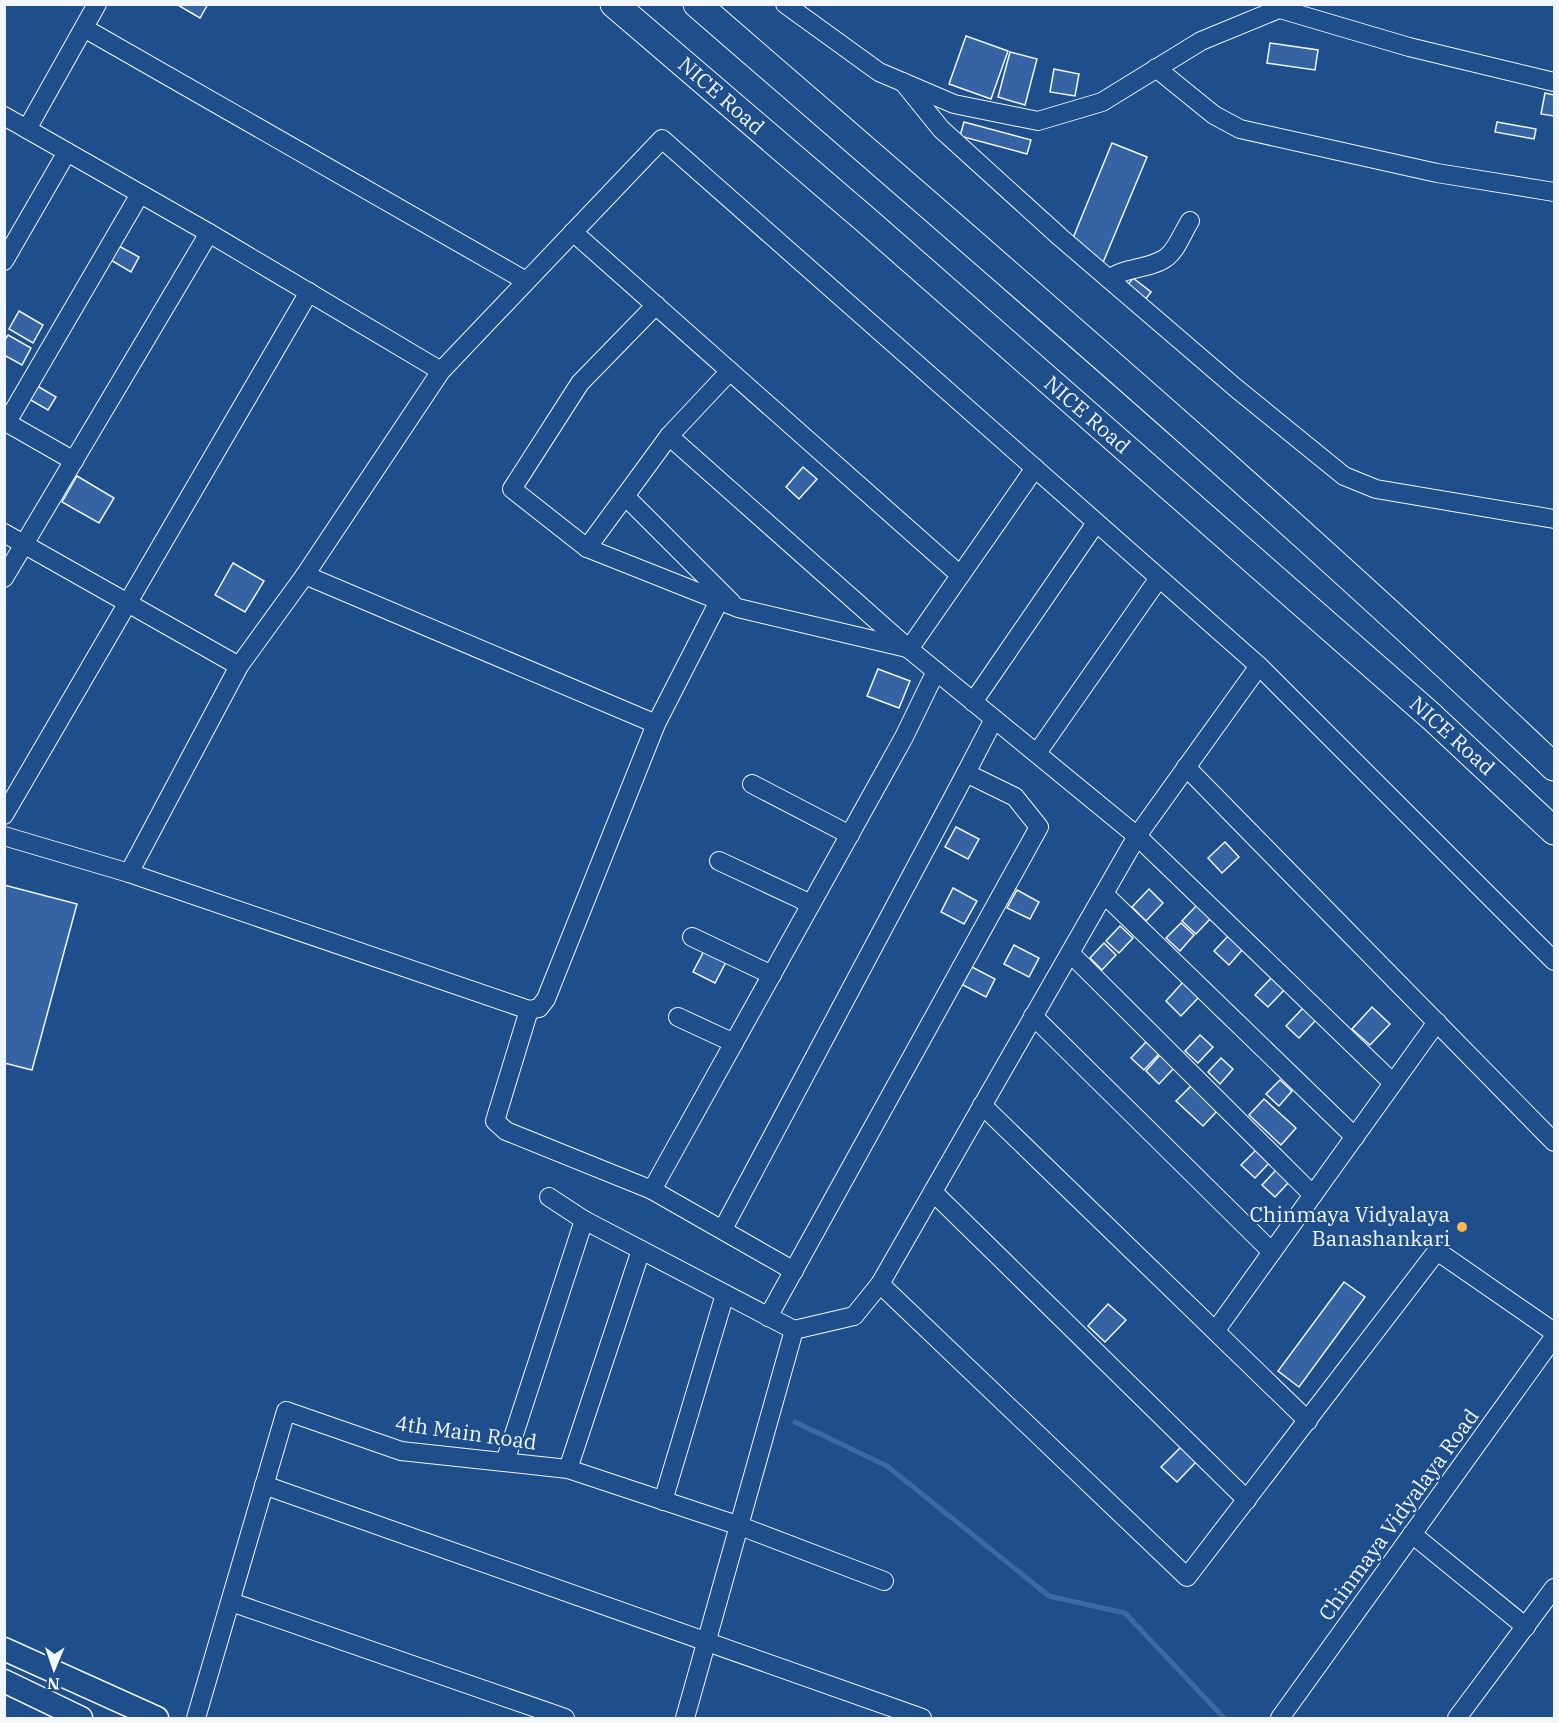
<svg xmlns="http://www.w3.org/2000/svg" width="1559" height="1723" font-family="'IBM Plex Serif',serif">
<rect width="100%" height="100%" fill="#1f4e8c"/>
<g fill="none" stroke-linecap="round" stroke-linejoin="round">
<path stroke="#3b69a3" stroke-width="5" d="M795 1422 887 1466 1049 1596 1125 1613 1224 1718"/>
</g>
<g fill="#3563a3" stroke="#f2f6ff" stroke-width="1.5">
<path d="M176 4H208L200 18Z"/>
<path d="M966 36 1008 51 991 99 949 84Z"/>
<path d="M1270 43 1318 50 1315 70 1267 63Z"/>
<path d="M1010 52 1037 59 1025 105 998 97Z"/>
<path d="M1054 69 1079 74 1075 96 1050 92Z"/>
<path d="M1545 93 1554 95V116L1541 114Z"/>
<path d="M964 122 1031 140 1027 154 960 136Z"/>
<path d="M1497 122 1536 129 1534 139 1495 132Z"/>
<path d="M1112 143 1147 157 1102 265 1073 238Z"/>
<path d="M117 245 139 257 131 272 109 259Z"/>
<path d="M1133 278 1151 292 1145 300 1127 286Z"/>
<path d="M19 311 43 325 33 343 9 329Z"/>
<path d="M8 335 31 348 22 365 4 355V341Z"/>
<path d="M34 384 56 397 48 410 27 398Z"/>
<path d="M803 467 817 479 799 499 786 487Z"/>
<path d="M77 476 114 498 99 523 62 502Z"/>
<path d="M233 563 264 581 245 612 215 595Z"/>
<path d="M878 669 910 681 899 708 867 696Z"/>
<path d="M956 827 979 839 968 859 945 847Z"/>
<path d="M1225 842 1239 857 1222 873 1208 858Z"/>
<path d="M4 885 77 904 32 1070 4 1063Z"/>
<path d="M953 888 977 901 964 924 941 912Z"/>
<path d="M1149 889 1163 903 1146 921 1132 907Z"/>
<path d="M1017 890 1039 902 1030 919 1007 908Z"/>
<path d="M1197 905 1211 918 1196 934 1182 921Z"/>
<path d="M1181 923 1194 935 1180 951 1166 938Z"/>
<path d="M1120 926 1133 938 1119 953 1106 941Z"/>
<path d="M1229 935 1243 949 1229 965 1214 951Z"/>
<path d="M1104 943 1116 955 1102 970 1090 958Z"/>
<path d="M1014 945 1039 958 1029 977 1004 964Z"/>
<path d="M705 949 727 960 715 983 693 972Z"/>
<path d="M970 966 995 979 986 997 961 984Z"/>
<path d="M1273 976 1286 988 1268 1007 1255 995Z"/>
<path d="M1183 982 1199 997 1181 1016 1166 1001Z"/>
<path d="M1372 1007 1390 1024 1370 1045 1352 1029Z"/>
<path d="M1303 1008 1316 1020 1299 1038 1286 1026Z"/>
<path d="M1200 1035 1213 1047 1198 1063 1185 1051Z"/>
<path d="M1146 1042 1159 1054 1144 1070 1131 1058Z"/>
<path d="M1160 1055 1174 1068 1159 1084 1146 1071Z"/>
<path d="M1221 1058 1233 1069 1220 1084 1208 1072Z"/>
<path d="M1280 1080 1292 1091 1279 1106 1266 1094Z"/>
<path d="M1191 1086 1218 1110 1203 1126 1176 1101Z"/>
<path d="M1264 1099 1296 1128 1281 1145 1249 1115Z"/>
<path d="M1257 1149 1270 1162 1255 1178 1241 1165Z"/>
<path d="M1276 1170 1289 1182 1275 1197 1262 1185Z"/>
<path d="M1344 1282 1365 1297 1299 1387 1278 1371Z"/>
<path d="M1108 1304 1126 1320 1105 1342 1088 1326Z"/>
<path d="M1181 1447 1197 1461 1177 1482 1161 1467Z"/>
</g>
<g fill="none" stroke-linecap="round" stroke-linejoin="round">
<g stroke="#f2f6ff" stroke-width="20">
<g id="minor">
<path d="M785 4 879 72 954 104 1038 121 1102 102 1201 41 1291 4"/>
<path d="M1280 9 1409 47 1554 82"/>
<path d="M84 28 526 281"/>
<path d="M1156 68 1214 115 1240 129 1437 173 1554 192"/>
<path d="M903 82 941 129 1060 237 1237 389 1344 476 1376 489 1554 519"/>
<path d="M4 116 209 233 441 371"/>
<path d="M27 129 97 4"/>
<path d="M573 232 960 575"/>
<path d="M4 261 67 152"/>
<path d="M1109 279C1126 266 1150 270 1167 257 1177 249 1183 232 1190 221"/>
<path d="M656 305 580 383 512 489 587 548 738 608 907 648"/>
<path d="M4 421 74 461"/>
<path d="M7 422 140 194"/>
<path d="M669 436 909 649 1137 836 1393 1083"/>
<path d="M625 496 732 603"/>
<path d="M4 533 239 666"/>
<path d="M587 548 669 436 730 371"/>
<path d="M305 575 656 724"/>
<path d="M4 578 209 233"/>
<path d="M909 649 1035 468"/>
<path d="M1259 666 1137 836 880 1284 1187 1577 1437 1251 1554 1332"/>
<path d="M973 702 1096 523"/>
<path d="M1037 753 1159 578"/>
<path d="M1186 767 1554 1142"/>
<path d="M752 784 850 835"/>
<path d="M4 815 309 292"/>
<path d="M4 836 129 873 239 666 305 575 441 371 662 139 1259 666 1554 961"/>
<path d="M719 861 811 904"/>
<path d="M129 873 529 1010 539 1008 546 999 656 724 719 601"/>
<path d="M1104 894 1355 1137"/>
<path d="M692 937 772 975"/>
<path d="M1070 953 1313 1195"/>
<path d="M529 1010 495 1121 506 1131 652 1190"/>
<path d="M1033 1016 1272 1252"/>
<path d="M678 1017 734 1043"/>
<path d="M982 1105 1308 1421"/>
<path d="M933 1192 1247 1500"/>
<path d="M549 1197 584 1220"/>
<path d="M723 1229 966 773"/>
<path d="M794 1271 652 1190 904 737 936 671"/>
<path d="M768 1317 1039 827 1015 797 966 773 994 719"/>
<path d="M1216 1330 1437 1022"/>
<path d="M505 1462 584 1220 794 1330"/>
<path d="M568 1469 641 1250"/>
<path d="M264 1485 922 1718"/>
<path d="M663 1501 725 1294"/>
<path d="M1412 1534 1526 1627"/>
<path d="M231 1602 565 1718"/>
<path d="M196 1718 286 1411 401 1451 568 1469 740 1526 884 1581"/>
<path d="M685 1718 794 1330 854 1316 880 1284"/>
<path d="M1280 1718 1554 1337"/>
<path d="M1457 1718 1554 1588"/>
</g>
</g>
<g stroke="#f2f6ff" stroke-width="25">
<g id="major">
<path d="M4 1649 157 1718"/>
<path d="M4 1681 81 1718"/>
</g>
</g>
<g stroke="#f2f6ff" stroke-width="29">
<g id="highway">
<path d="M614 4 866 220 1432 717 1554 831"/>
<path d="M697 4C986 255 1277 503 1554 767"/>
</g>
</g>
<use href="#minor" stroke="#1f4e8c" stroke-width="18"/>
<use href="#major" stroke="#1f4e8c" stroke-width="22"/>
<use href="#highway" stroke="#1f4e8c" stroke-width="27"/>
</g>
<circle fill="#ffb74d" stroke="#1f4e8c" stroke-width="2" cx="1462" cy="1227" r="6"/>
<g text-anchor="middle" stroke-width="4.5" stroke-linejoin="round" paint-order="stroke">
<g font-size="21" fill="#f2f6ff" stroke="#1f4e8c">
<text transform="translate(721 96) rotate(41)" y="7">NICE Road</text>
<text transform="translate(1087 415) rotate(41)" y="7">NICE Road</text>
<text transform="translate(1452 736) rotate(42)" y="7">NICE Road</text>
<text transform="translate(466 1433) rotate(8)" y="7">4th Main Road</text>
<text transform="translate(1399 1515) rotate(-54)" y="7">Chinmaya Vidyalaya Road</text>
</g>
<g font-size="21" fill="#f2f6ff" stroke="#1f4e8c" text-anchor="end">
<text x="1450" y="1222">Chinmaya Vidyalaya<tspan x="1450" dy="24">Banashankari</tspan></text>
</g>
</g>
<rect width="1559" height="1723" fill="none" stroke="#f2f6ff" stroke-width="12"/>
<g transform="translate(54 1669) rotate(182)" stroke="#1f4e8c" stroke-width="4.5" paint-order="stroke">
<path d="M0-4.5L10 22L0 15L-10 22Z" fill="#f2f6ff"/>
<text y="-9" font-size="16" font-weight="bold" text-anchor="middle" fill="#f2f6ff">N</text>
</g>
</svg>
